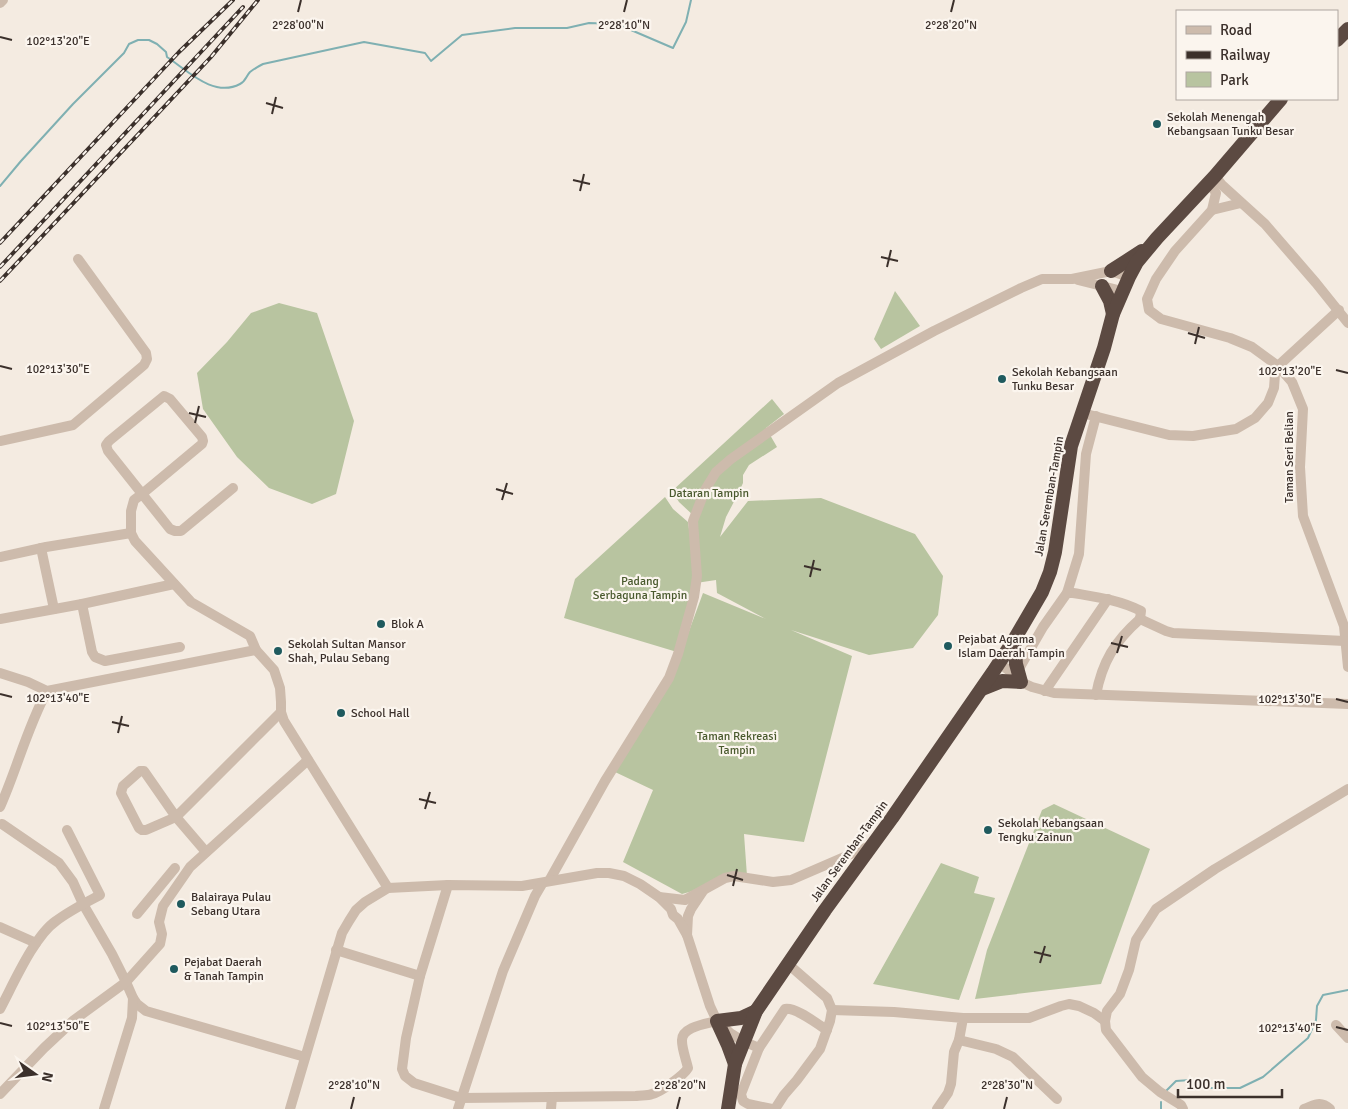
<svg xmlns="http://www.w3.org/2000/svg" width="1348" height="1109" font-family="Signika,sans-serif">
<rect width="100%" height="100%" fill="#f4ebe1"/>
<g fill="#b8c4a0">
<path d="M895 291 920 326 881 349 874 339Z"/>
<path d="M279 303 317 313 354 421 336 494 312 504 269 488 237 457 203 409 197 373 227 342 251 313Z"/>
<path d="M772 399 784 414 766 428 777 447 749 465 743 475V483L738 494 726 517 720 537 748 501 821 498 915 534 943 576 938 615 913 648 869 655 791 630 852 656 804 842 744 834 747 876 682 894 623 862 653 790 615 772 678 661 703 593 766 619 717 593 716 580 696 583 695 517 679 502 672 491Z"/>
<path d="M665 497 673 509 688 522 693 557 694 581 677 652 564 618 575 579Z"/>
<path d="M1054 804 1150 849 1101 984 975 999 987 950 1042 810Z"/>
<path d="M941 863 979 877 974 893 995 898 959 1000 873 984Z"/>
</g>
<g fill="none" stroke-linecap="round" stroke-linejoin="round">
<g stroke="#7fb0b2" stroke-width="2">
<path d="M0 186 21 161 73 104 124 53 129 44 138 40H149L157 44 166 52 167 57C188 71 214 98 240 84 246 81 246 76 250 72 254 69 259 66 263 64L364 42 425 53 431 61 462 35 515 28H567L589 23 617 24 673 48 686 22 691 0"/>
<path d="M1166 1091 1176 1081 1191 1080 1202 1088H1240L1263 1077 1308 1038 1316 1020 1317 1006 1323 995 1348 990"/>
<path d="M1161 1109V1102"/>
</g>
<g stroke="#cdbbac" stroke-width="10">
<path d="M0 3 3 0"/>
<path d="M1215 176 1222 185 1265 224 1316 283 1348 323"/>
<path d="M1209 183 1216 193 1212 210 1175 251 1156 279 1147 299 1149 310 1161 319 1230 338 1252 347 1278 366 1292 382 1303 409 1300 467 1303 516 1344 626 1348 667"/>
<path d="M1212 210 1241 203"/>
<path d="M1078 280 1122 291"/>
<path d="M1082 413 1169 435 1193 436 1236 429 1255 418 1268 403 1274 388 1275 374 1278 366 1339 310"/>
<path d="M0 441 73 425 144 365 147 359 146 353 78 259"/>
<path d="M233 488 181 531H175L170 529 108 451 106 445 109 441 164 396 170 399 202 437 203 441 202 444 142 494 134 500 131 511V533L135 541 191 602 250 636 256 650 274 670 280 688 281 702V712L284 721 388 888"/>
<path d="M41 548 54 609"/>
<path d="M0 557 46 547 131 533"/>
<path d="M1067 593H1073C1096 597 1120 600 1141 611L1140 619"/>
<path d="M82 604 92 652 95 657 105 661 180 647"/>
<path d="M0 619 82 604 174 584"/>
<path d="M1140 619 1166 631 1173 633 1345 641"/>
<path d="M999 663 1011 672 1013 676 1021 682 1032 687 1054 693 1348 704"/>
<path d="M0 673 28 682 47 691 256 650"/>
<path d="M1016 674 1043 627 1067 593 1079 554 1086 454 1096 416"/>
<path d="M1045 691 1108 599"/>
<path d="M1096 695C1102 662 1115 641 1140 619"/>
<path d="M0 807C17 769 27 728 47 691"/>
<path d="M2 824 59 863 73 882 83 904 112 954 126 982 133 998 137 1004 146 1011 305 1057"/>
<path d="M206 852 176 817 144 771H140L123 786 121 793 139 828 142 830H146L176 817 281 712"/>
<path d="M549 881 605 781 669 678 678 654 694 597 697 576 693 521 705 490 716 472 731 459 838 383 934 331 1021 288 1042 279H1072L1111 271 1129 277"/>
<path d="M659 897 685 900 725 878 734 876 773 882 791 880 872 845"/>
<path d="M137 914 175 868"/>
<path d="M0 927 36 943"/>
<path d="M687 935 688 916 691 909 703 891"/>
<path d="M336 950 420 976 448 885"/>
<path d="M420 976 406 1038 402 1069 405 1076 414 1083 461 1098 636 1096C641 1095 647 1096 652 1094 661 1092 684 1075 688 1068 686 1059 682 1049 682 1041 681 1027 706 1024 717 1021"/>
<path d="M0 1009C13 985 34 936 56 921 69 911 85 903 100 895L67 830"/>
<path d="M832 1010 894 1012 963 1018 959 1040 954 1052 951 1084 948 1093 937 1109"/>
<path d="M963 1018H1029L1061 1006 1069 1004 1079 1006 1094 1013 1105 1021"/>
<path d="M1336 1025 1348 1038"/>
<path d="M959 1040 996 1049 1013 1057 1057 1099"/>
<path d="M0 1094 44 1048 74 1020 126 982 160 944 162 934 159 922 163 906 190 867 308 760"/>
<path d="M104 1109 132 1018 133 998"/>
<path d="M290 1109 342 933 349 921 356 910 365 902 388 888 448 885 522 886 597 873H609L624 876 640 884 659 897 671 909 673 915 678 919 687 935 710 1006 717 1021 730 1033 743 1041 759 1048"/>
<path d="M458 1109 503 971 535 896 542 884"/>
<path d="M551 1109 552 1097"/>
<path d="M772 1109 748 1104 743 1101 741 1094 759 1048 785 1009C796 1007 817 1024 827 1030"/>
<path d="M775 1109 784 1095 797 1080 820 1049 830 1021 832 1010 827 998 788 964"/>
<path d="M1183 1109 1181 1105 1160 1092 1142 1077 1106 1030 1105 1021 1107 1011 1120 994 1129 970 1136 940 1156 909 1215 869 1348 789"/>
<path d="M1304 1109C1315 1105 1320 1100 1330 1109"/>
</g>
<g stroke="#5c4a42" stroke-width="14">
<path d="M1337 40 1348 29"/>
<path d="M1111 271 1142 251"/>
<path d="M1102 286 1110 301 1113 314"/>
<path d="M982 689 1002 681 1021 682 1016 664 1014 640"/>
<path d="M735 1064 728 1045 717 1021 741 1018 756 1011"/>
<path d="M728 1109 735 1064 756 1011 825 910 892 818 993 672 1014 640 1042 592 1050 572 1055 552 1071 446 1104 348 1113 314 1129 277 1137 262 1157 238 1215 176 1281 99"/>
</g>
<g stroke="#3b302b" stroke-width="4">
<g id="rail">
<path d="M0 243 179 52 233 0"/>
<path d="M0 267 243 7"/>
<path d="M0 281 211 57 258 0"/>
</g>
</g>
<use href="#rail" stroke="#fbf5ee" stroke-width="2" stroke-dasharray="5.5" stroke-linecap="butt"/>
</g>
<path fill="none" stroke="#3b302b" stroke-width="2" d="M298 12 301 0M624 12 627 0M951 12 954 0M0 37 12 40M266 103 283 108M272 114 276 97M573 180 590 184M580 191 584 174M881 257 898 261M887 267 891 250M1188 333 1205 338M1195 344 1199 327M0 366 12 369M1336 370 1348 373M189 413 206 417M195 423 199 406M496 489 513 494M502 500 507 483M804 566 821 570M810 577 814 560M1111 643 1128 647M1117 653 1122 636M0 694 12 697M1336 699 1348 702M112 722 129 726M118 733 122 716M419 799 436 803M425 809 430 792M727 875 743 880M733 886 737 869M1034 952 1051 956M1040 963 1045 946M0 1023 12 1026M1336 1027 1348 1030M351 1109 354 1097M677 1109 680 1097M1004 1109 1007 1097"/>
<g fill="#1f5a5e" stroke="#fbf5ee" stroke-width="2">
<circle cx="1157" cy="124" r="5"/>
<circle cx="1002" cy="379" r="5"/>
<circle cx="381" cy="624" r="5"/>
<circle cx="948" cy="646" r="5"/>
<circle cx="278" cy="651" r="5"/>
<circle cx="341" cy="713" r="5"/>
<circle cx="988" cy="830" r="5"/>
<circle cx="181" cy="904" r="5"/>
<circle cx="174" cy="969" r="5"/>
</g>
<g text-anchor="middle" stroke-width="4.5" stroke-linejoin="round" paint-order="stroke">
<g font-size="12" fill="#3b302b" stroke="#fbf5ee" text-anchor="start">
<text x="1167" y="121">Sekolah Menengah<tspan x="1167" dy="14">Kebangsaan Tunku Besar</tspan></text>
<text x="1012" y="376">Sekolah Kebangsaan<tspan x="1012" dy="14">Tunku Besar</tspan></text>
<text x="391" y="628">Blok A</text>
<text x="958" y="643">Pejabat Agama<tspan x="958" dy="14">Islam Daerah Tampin</tspan></text>
<text x="288" y="648">Sekolah Sultan Mansor<tspan x="288" dy="14">Shah, Pulau Sebang</tspan></text>
<text x="351" y="717">School Hall</text>
<text x="998" y="827">Sekolah Kebangsaan<tspan x="998" dy="14">Tengku Zainun</tspan></text>
<text x="191" y="901">Balairaya Pulau<tspan x="191" dy="14">Sebang Utara</tspan></text>
<text x="184" y="966">Pejabat Daerah<tspan x="184" dy="14">&amp; Tanah Tampin</tspan></text>
</g>
<g font-size="12" fill="#3b302b" stroke="#fbf5ee">
<text transform="translate(1289 457) rotate(-90)" y="4">Taman Seri Belian</text>
<text transform="translate(1049 496) rotate(-80)" y="4">Jalan Seremban-Tampin</text>
<text transform="translate(849 851) rotate(-54)" y="4">Jalan Seremban-Tampin</text>
</g>
<g font-size="12" fill="#4a5a2e" stroke="#fbf5ee">
<text x="709" y="497">Dataran Tampin</text>
<text x="640" y="585">Padang<tspan x="640" dy="14">Serbaguna Tampin</tspan></text>
<text x="737" y="740">Taman Rekreasi<tspan x="737" dy="14">Tampin</tspan></text>
</g>
</g>
<g font-size="12" text-anchor="middle" fill="#3b302b" stroke="#fbf5ee" stroke-width="4.5" stroke-linejoin="round" paint-order="stroke">
<text x="298" y="29">2°28'00"N</text>
<text x="624" y="29">2°28'10"N</text>
<text x="951" y="29">2°28'20"N</text>
<text x="58" y="45">102°13'20"E</text>
<text x="58" y="373">102°13'30"E</text>
<text x="1290" y="375">102°13'20"E</text>
<text x="58" y="702">102°13'40"E</text>
<text x="1290" y="703">102°13'30"E</text>
<text x="58" y="1030">102°13'50"E</text>
<text x="1290" y="1032">102°13'40"E</text>
<text x="354" y="1089">2°28'10"N</text>
<text x="680" y="1089">2°28'20"N</text>
<text x="1007" y="1089">2°28'30"N</text>
</g>
<rect x="1176" y="10" width="162" height="90" fill="#fbf5ee" stroke="#aea6a0"/>
<rect x="1186" y="26" width="25" height="8" fill="#cdbbac" stroke="#aea6a0"/>
<text x="1220" y="35" font-size="15" fill="#3b302b">Road</text>
<rect x="1186" y="51" width="25" height="8" fill="#3b302b" stroke="#aea6a0"/>
<text x="1220" y="60" font-size="15" fill="#3b302b">Railway</text>
<rect x="1186" y="72" width="25" height="15" fill="#b8c4a0" stroke="#aea6a0"/>
<text x="1220" y="85" font-size="15" fill="#3b302b">Park</text>
<g transform="translate(35 1074) rotate(104)" stroke="#fbf5ee" stroke-width="4" paint-order="stroke">
<path d="M0-4L9 19L0 12L-9 19Z" fill="#3b302b"/>
<text y="-8" font-size="14" font-weight="bold" text-anchor="middle" fill="#3b302b">N</text>
</g>
<path d="M1178 1089v8h104v-8" fill="none" stroke="#3b302b" stroke-width="2.5"/>
<text x="1186" y="1089" font-size="15" fill="#3b302b" stroke="#fbf5ee" stroke-width="4" paint-order="stroke">100 m</text>
</svg>
